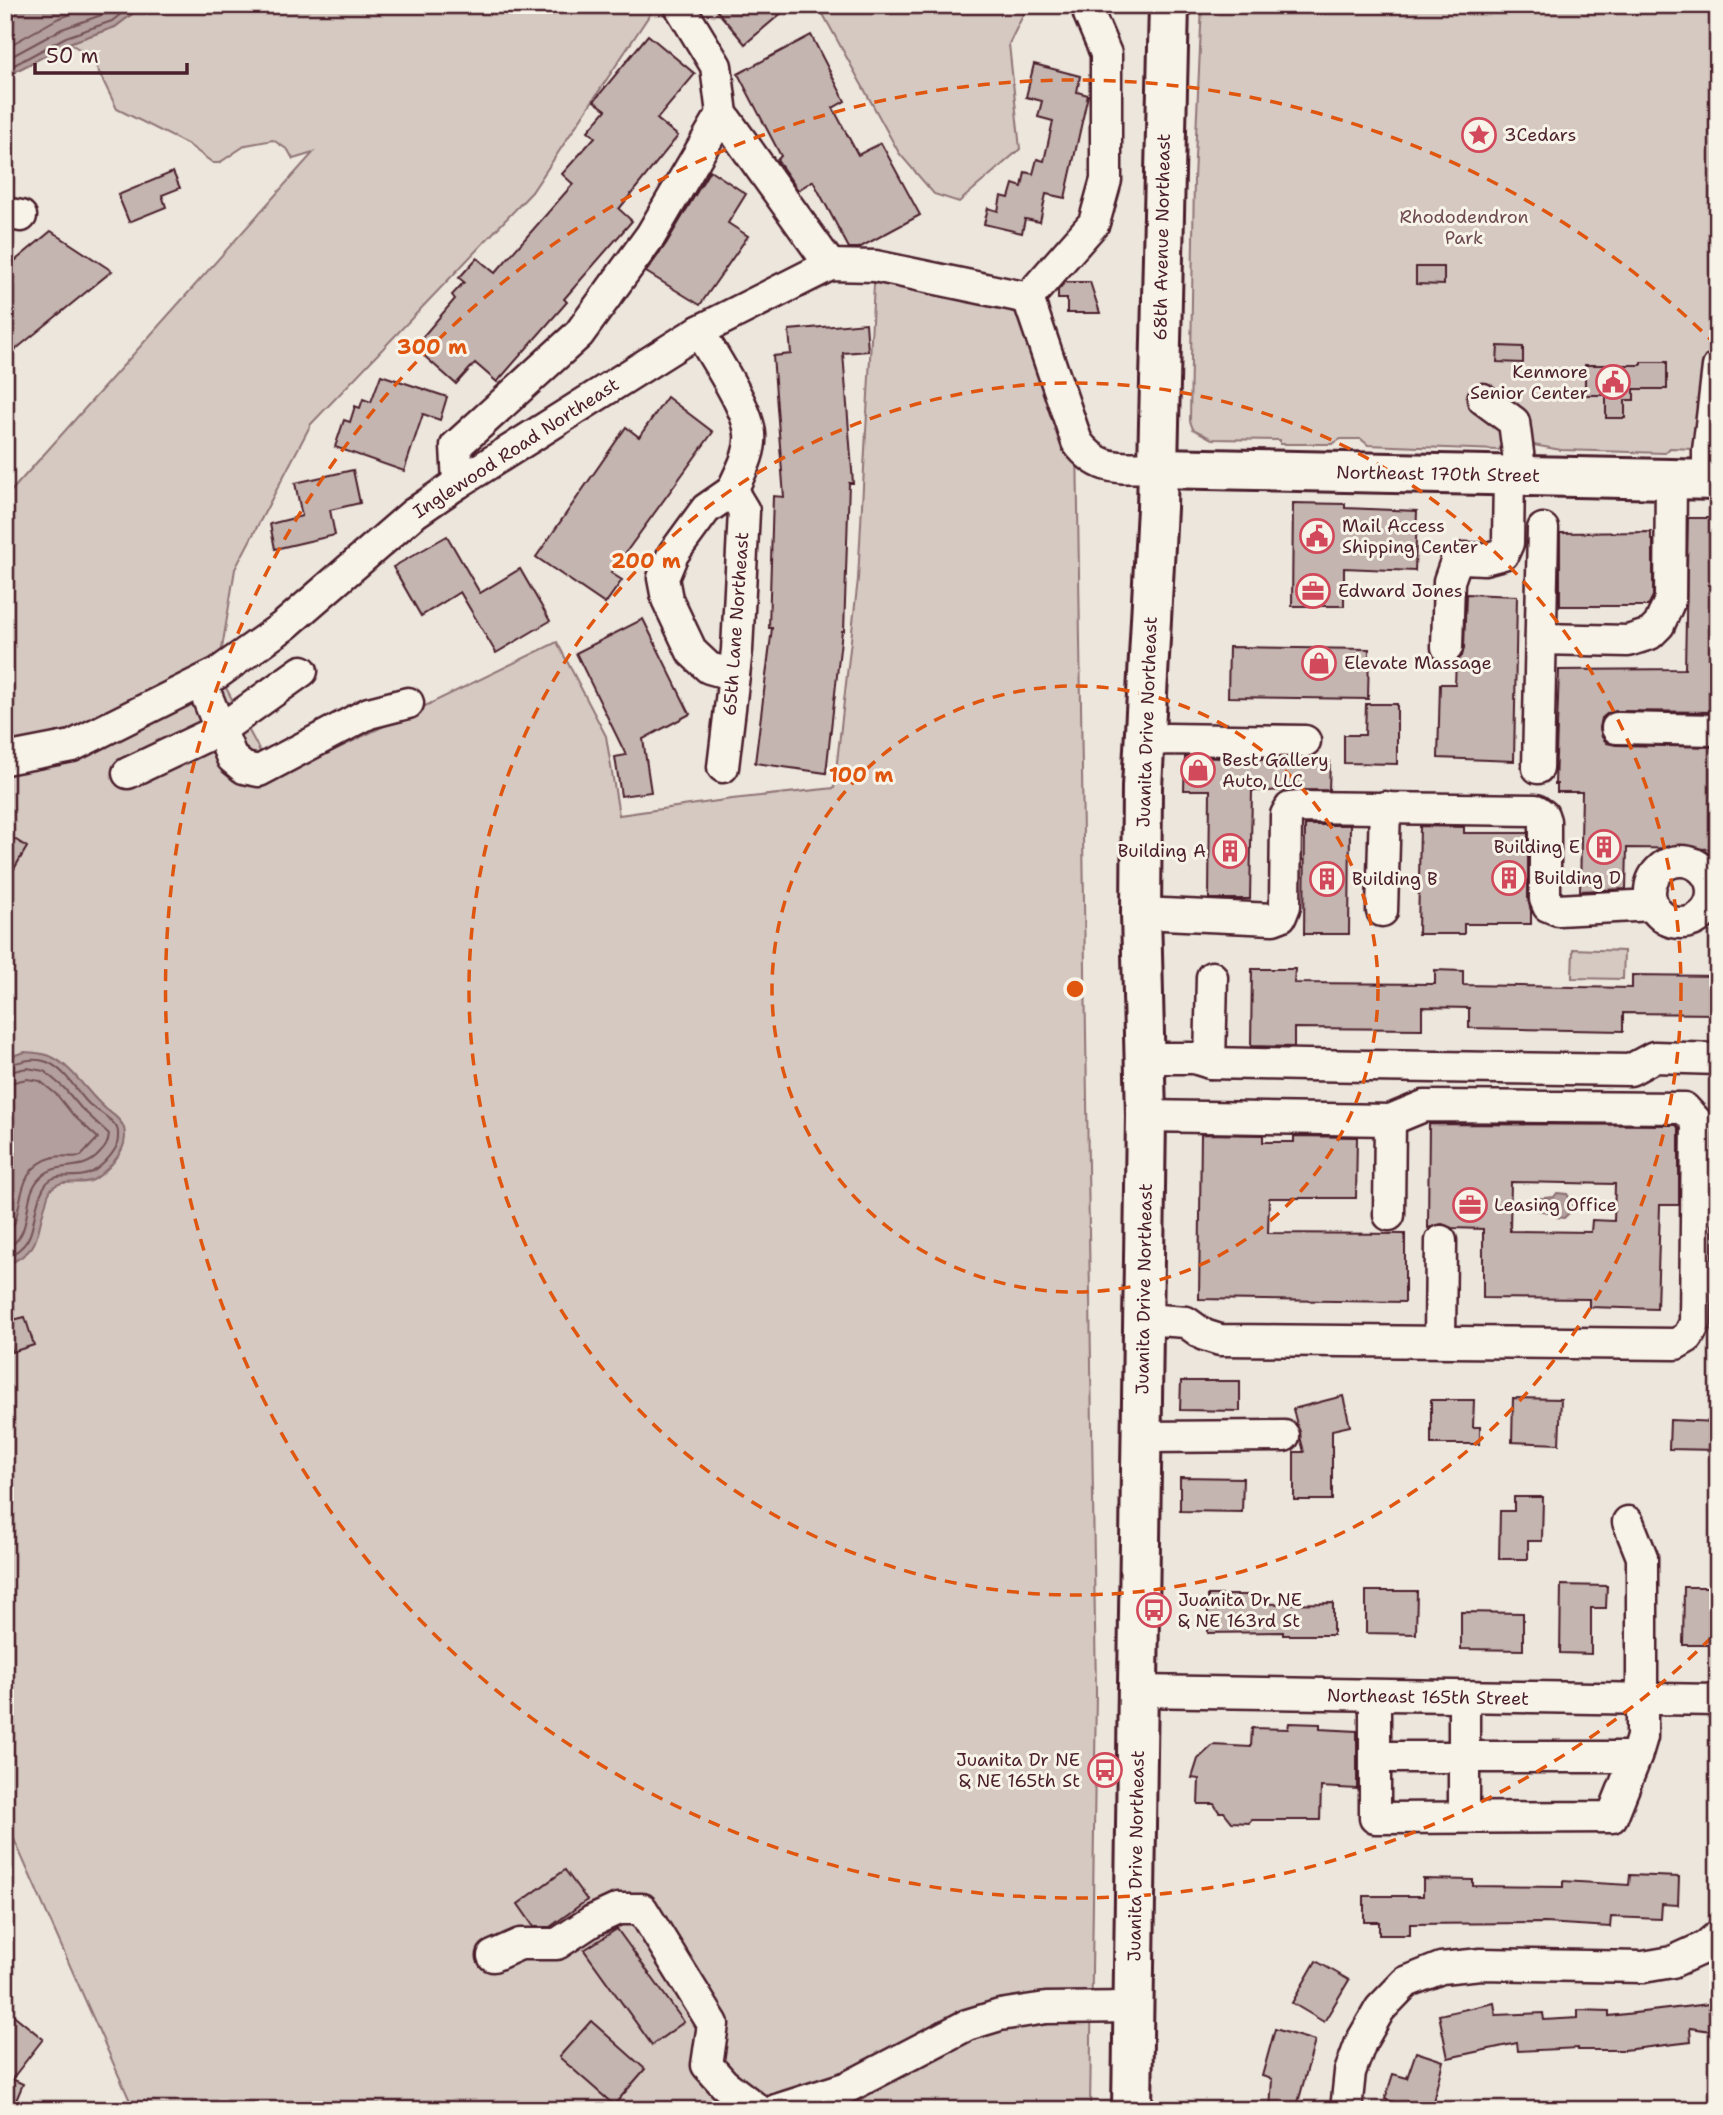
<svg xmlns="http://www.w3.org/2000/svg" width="1723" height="2115" font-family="'Shantell Sans',sans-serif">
<rect width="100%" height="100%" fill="#ece6dd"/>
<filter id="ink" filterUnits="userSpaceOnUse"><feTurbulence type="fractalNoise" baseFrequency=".0143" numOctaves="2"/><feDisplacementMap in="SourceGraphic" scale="14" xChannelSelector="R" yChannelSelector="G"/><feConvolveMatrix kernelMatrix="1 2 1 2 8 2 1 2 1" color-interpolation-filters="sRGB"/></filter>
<g filter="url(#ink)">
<g fill="#d5c9c2" stroke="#907476" stroke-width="2">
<path d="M144 5H656L532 192 311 424 235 569 218 673 275 779 557 642 606 736 619 815 732 799 834 788 858 579 875 266 1028 298 1077 442 1096 1692 1090 2110H134L5 1819V498L313 153 293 159 288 150 273 140 246 145 219 163H213L189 145 117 109 91 56 69 43 115 27Z"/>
<path d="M818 5H1028L1009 44 1020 149 959 202 934 194 899 153Z"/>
<path d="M1202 5H1718V450L1670 448 1665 453 1561 450 1517 442 1498 450 1368 445 1361 439H1341L1332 444H1280V440L1212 439 1193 429 1190 421 1194 179Z"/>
<path d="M1573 949 1624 951 1623 979 1572 978Z"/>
</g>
<g fill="#b39f9d" stroke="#896c6f" stroke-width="2">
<path d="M5 5H144L115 27 69 43 5 77Z"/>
<path d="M25 1052C33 1053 45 1053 52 1057 74 1068 87 1093 106 1109 112 1114 122 1120 124 1128 128 1143 120 1155 110 1166 105 1171 99 1177 93 1180 81 1186 63 1178 52 1188 49 1192 47 1198 46 1203 34 1237 44 1248 5 1266V1058Z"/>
<path d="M1557 1193 1567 1194 1570 1199 1571 1211 1564 1218 1557 1217 1555 1213 1535 1210V1199L1554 1197Z"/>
</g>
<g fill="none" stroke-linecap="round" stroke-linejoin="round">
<g stroke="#745259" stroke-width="2">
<path d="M5 48 57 19 97 5"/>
<path d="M5 60 62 29 107 13 118 5"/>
<path d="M5 70 66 37 112 21 132 5"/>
<path d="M5 1065C20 1063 32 1056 47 1062 65 1069 76 1091 89 1104 97 1111 112 1118 117 1128 119 1133 118 1145 115 1149 110 1158 97 1171 88 1174 73 1180 53 1170 44 1187 27 1217 43 1241 5 1258"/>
<path d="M5 1073 27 1068 44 1071 64 1088 81 1108 109 1134C108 1143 106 1147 100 1153 81 1175 60 1159 41 1177 19 1197 37 1234 5 1249"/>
<path d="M5 1084 27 1079 40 1081 57 1095 73 1115 98 1138 81 1156C72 1158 63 1155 54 1157 9 1169 28 1218 5 1237"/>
</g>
</g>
<g fill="#c4b5b0" stroke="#4a1f2b" stroke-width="2" fill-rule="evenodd">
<path d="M712 5H791L745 44Z"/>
<path d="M648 35 695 74 657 119 678 136 619 209 632 221 564 299 567 302 497 382 475 363 456 384 414 347 455 299 452 295 464 282 459 278 477 258 495 273 573 184 562 174 595 137 588 131 606 110 594 101Z"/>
<path d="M811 35 845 101 833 108 858 155 881 143 920 215 859 248H849L813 181 798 190 777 160 781 156 738 74Z"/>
<path d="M1034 64 1080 76 1077 92 1088 95 1065 198 1046 194 1040 222 1025 219 1022 233 984 224 988 208 998 211 1001 196 1009 198 1013 184 1022 187 1025 172 1033 174 1037 159 1044 161 1053 121 1038 117 1042 101 1026 97Z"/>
<path d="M710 170 746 194 728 223 748 236 700 305 646 272 666 244Z"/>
<path d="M173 172 180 188 162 195 166 207 129 222 118 195Z"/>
<path d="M51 231 112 271 5 358V269Z"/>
<path d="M1416 267H1444V285L1416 284Z"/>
<path d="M1065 282H1090L1100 313H1067V299H1058V290Z"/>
<path d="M866 323 868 351 843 353 853 483H849L844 631H842L826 773 755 763 772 628H769L773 496 784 497 773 356 791 354 789 330Z"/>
<path d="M1498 346 1523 347V363L1497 362Z"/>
<path d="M1641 362H1667V389H1634V400H1625V418H1606V395H1585V365H1641Z"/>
<path d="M381 375 447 397 440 420 423 414 404 471 335 447 344 420 350 422 355 406 360 408 363 399 371 402Z"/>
<path d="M667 397 713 432 611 573 622 580 605 604 536 557 626 427 639 437Z"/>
<path d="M353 470 360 503 330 510 335 535 275 549 270 524 302 516 295 483Z"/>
<path d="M1293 503 1345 504V508L1417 511 1415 571 1344 568V606H1292Z"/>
<path d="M1688 518H1718V712L1617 711 1608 713 1602 718 1600 728 1602 737 1607 743 1616 745 1718 747V849L1627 848 1626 889 1580 891 1582 792H1557V784H1555L1559 670 1685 669Z"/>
<path d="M1651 532V540H1653V596L1648 606H1560V533Z"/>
<path d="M447 536 480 593 520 569 550 621 496 653 460 592 421 616 393 567Z"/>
<path d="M1466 594 1517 596 1514 761 1438 758 1440 684H1455L1456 662 1462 656 1464 648Z"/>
<path d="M643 619 690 714 643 739 651 792 621 796 615 757 626 755 576 653Z"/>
<path d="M1229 647 1369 649 1368 699 1228 697Z"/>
<path d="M1366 704H1397V764L1344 763V735H1365Z"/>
<path d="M1185 757 1330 761 1329 790 1252 791 1250 899H1209L1210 790H1184Z"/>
<path d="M1305 825H1350L1349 934H1304Z"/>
<path d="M1420 826 1464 827V833H1528V899L1531 911V924H1464V934H1418Z"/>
<path d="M5 833 27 847 5 884Z"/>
<path d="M1252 969H1295L1294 983 1435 984V970L1463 971V985L1632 988V975L1718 976V1014L1623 1013V1031L1469 1028V1008L1422 1007V1029L1294 1028V1047L1251 1046Z"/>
<path d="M1429 1124 1676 1125 1679 1129V1205H1660L1657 1309 1589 1307V1299L1483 1298V1229L1452 1228 1442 1224 1428 1228ZM1511 1182 1615 1184 1614 1221 1592 1220 1591 1232 1510 1231Z"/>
<path d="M1201 1134 1263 1135V1142H1294V1136L1357 1137 1356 1198H1269L1268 1233 1405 1234V1302L1199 1299Z"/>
<path d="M25 1317 34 1345 12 1352 5 1322Z"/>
<path d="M1181 1381H1240V1411L1180 1410Z"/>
<path d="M1343 1396 1350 1426 1332 1430V1500H1294V1452H1304L1293 1409Z"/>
<path d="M1513 1398 1561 1399 1559 1444 1512 1442Z"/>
<path d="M1431 1400H1474L1473 1427H1480V1444H1431Z"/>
<path d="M1670 1420 1718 1422V1450L1669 1449Z"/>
<path d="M1180 1477 1243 1478 1242 1512 1180 1511Z"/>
<path d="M1514 1497H1543L1542 1541H1528V1559H1499L1500 1511H1514Z"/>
<path d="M1561 1585 1607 1586 1606 1608H1591V1654L1560 1653Z"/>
<path d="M1684 1587H1713L1712 1645H1683Z"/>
<path d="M1366 1591H1417L1416 1634 1366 1633Z"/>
<path d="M1208 1595H1257V1604L1333 1603V1635H1283V1632L1208 1633Z"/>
<path d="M1461 1612 1523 1613V1650L1461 1649Z"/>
<path d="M1289 1723 1320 1724V1729L1357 1731V1789L1321 1787 1320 1820H1252L1249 1823 1232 1822 1224 1812H1219L1214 1804H1198L1199 1779 1192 1778 1198 1759 1213 1745 1251 1747 1252 1728 1288 1729Z"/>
<path d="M565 1870 587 1900 550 1927H534L518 1904Z"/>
<path d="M1630 1875 1679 1877 1678 1905 1662 1904 1661 1919 1611 1917 1610 1927 1545 1923 1410 1924V1935H1379V1922H1364V1896H1423V1879L1473 1880V1886L1563 1887V1881L1629 1885Z"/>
<path d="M617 1929 684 2022 652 2045 584 1950Z"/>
<path d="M1316 1961 1349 1980 1324 2022 1292 2003Z"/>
<path d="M1494 2003 1496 2015 1543 2013 1544 2020 1578 2018V2010L1609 2011V2016L1718 2003V2032L1690 2028 1691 2042 1624 2050H1578V2048L1518 2051 1517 2043 1448 2058 1439 2015Z"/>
<path d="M5 2008 43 2039 12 2079 23 2084 12 2110H5Z"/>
<path d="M591 2021 645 2069 614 2105 559 2057Z"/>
<path d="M1275 2029 1315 2041 1296 2110H1270L1272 2079 1262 2076Z"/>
<path d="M1416 2052 1443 2061 1431 2110H1417L1385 2099 1393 2074 1407 2078Z"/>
</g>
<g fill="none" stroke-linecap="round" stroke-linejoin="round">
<g stroke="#4a1f2b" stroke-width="35">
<g id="minor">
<path d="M679 5 716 66 722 114 830 265"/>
<path d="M5 213 21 216"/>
<path d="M1028 298 1094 223 1106 180V54L1089 14"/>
<path d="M699 331C713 356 748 407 750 434 752 454 739 474 732 491L744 511 737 650 723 767"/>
<path d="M1483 399 1514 422 1521 476"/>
<path d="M1708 480V451L1718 367"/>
<path d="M458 483 456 446 579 334 651 235 722 114"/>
<path d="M732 491 706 509 673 554 663 578 667 599 692 652 709 668 734 675"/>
<path d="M1541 639 1628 641 1650 634 1659 625 1670 600 1671 478"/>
<path d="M1447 647 1449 581 1455 564 1464 558 1484 559 1503 554 1508 543 1509 475"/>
<path d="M201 682 232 758 244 768 259 771 369 713 408 703"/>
<path d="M1617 728 1718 730"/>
<path d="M1145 742 1167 739 1305 741"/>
<path d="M5 759 72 746 218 673 285 625 413 514 458 483 699 331 830 265 875 266 1028 298 1077 442C1101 474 1121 466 1158 468"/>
<path d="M1538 768 1543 529"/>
<path d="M128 773 221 729 302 671"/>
<circle cx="1681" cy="892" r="31"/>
<path d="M1382 911 1385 807"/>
<path d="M1141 913 1273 919 1281 916 1285 906 1286 815 1290 808 1300 807 1536 810 1543 815 1545 821V899L1548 906 1558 910 1653 905"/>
<path d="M1143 1058H1194L1210 1063 1305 1065 1630 1070 1654 1057 1718 1059"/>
<path d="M1210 1063 1212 977"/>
<path d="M1389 1215 1390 1120"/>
<path d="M1143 1319 1186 1322 1204 1335 1220 1340 1676 1344 1688 1337 1695 1323 1697 1122 1684 1108 1424 1106 1390 1120 1146 1116"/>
<path d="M1440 1341 1441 1241"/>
<path d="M1141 1437 1284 1436"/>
<path d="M1139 1691 1718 1700"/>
<path d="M1375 1696V1757H1636L1642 1737V1557L1628 1522"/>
<path d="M1464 1698V1817"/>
<path d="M1375 1757V1818L1612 1817 1636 1757"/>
<path d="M493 1956 520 1944H557L592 1921 618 1909H642L713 2024 707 2065 724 2084 758 2110"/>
<path d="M776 2110 848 2087 967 2025 1000 2015 1046 2008 1134 2007"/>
<path d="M1346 2110 1350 2072 1361 2042 1380 2009 1406 1982 1441 1968 1481 1964 1643 1967 1672 1962 1705 1947 1718 1936"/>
</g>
</g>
<g stroke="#4a1f2b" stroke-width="44">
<g id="major">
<path d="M1158 468 1718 480"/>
<path d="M1132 2110 1146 1116 1141 913 1142 787 1157 508 1169 5"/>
</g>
</g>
<use href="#minor" stroke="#f7f3e8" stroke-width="30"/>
<use href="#major" stroke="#f7f3e8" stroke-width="38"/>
</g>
</g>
<g fill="none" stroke="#e0560e" stroke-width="3.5" stroke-dasharray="12 9">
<circle cx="1075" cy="989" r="303"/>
<circle cx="1075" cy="989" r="606"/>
<path d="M1712 1637A909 909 0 1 1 1712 341"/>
</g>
<defs>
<g id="sight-ring" transform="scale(1.75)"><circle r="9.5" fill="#f7f3e8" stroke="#d1495b" stroke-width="1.5"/><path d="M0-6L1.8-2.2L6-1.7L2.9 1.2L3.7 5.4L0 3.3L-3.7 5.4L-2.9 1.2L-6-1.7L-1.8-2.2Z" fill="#d1495b"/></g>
<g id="civic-ring" transform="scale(1.75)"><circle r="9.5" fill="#f7f3e8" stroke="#d1495b" stroke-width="1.5"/><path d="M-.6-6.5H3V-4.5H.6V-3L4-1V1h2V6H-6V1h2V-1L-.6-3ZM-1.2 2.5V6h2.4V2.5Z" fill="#d1495b"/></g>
<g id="office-ring" transform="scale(1.75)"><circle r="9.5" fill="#f7f3e8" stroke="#d1495b" stroke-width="1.5"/><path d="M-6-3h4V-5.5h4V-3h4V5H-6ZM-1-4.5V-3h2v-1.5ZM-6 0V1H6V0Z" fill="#d1495b"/></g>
<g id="shop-ring" transform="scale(1.75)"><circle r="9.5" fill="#f7f3e8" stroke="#d1495b" stroke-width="1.5"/><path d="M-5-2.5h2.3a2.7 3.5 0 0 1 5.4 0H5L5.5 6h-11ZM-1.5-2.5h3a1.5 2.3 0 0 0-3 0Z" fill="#d1495b"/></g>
<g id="building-ring" transform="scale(1.75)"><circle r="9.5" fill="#f7f3e8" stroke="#d1495b" stroke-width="1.5"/><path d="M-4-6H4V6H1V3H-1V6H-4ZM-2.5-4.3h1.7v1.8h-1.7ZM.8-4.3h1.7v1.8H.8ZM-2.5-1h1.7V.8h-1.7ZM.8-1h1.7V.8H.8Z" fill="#d1495b"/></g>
<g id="bus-ring" transform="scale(1.75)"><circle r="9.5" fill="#f7f3e8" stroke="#d1495b" stroke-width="1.5"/><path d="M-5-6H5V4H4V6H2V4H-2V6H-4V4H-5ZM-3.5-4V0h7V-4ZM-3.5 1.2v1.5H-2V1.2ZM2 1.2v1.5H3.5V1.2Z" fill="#d1495b"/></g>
</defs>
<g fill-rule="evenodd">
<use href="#sight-ring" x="1479" y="135"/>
<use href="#civic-ring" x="1613" y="382"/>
<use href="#civic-ring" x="1317" y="536"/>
<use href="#office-ring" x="1313" y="591"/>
<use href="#shop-ring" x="1319" y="663"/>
<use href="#shop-ring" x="1198" y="770"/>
<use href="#building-ring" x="1604" y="847"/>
<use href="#building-ring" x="1230" y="851"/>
<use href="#building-ring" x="1509" y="878"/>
<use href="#building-ring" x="1327" y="879"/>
<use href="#office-ring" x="1470" y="1205"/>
<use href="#bus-ring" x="1154" y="1610"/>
<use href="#bus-ring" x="1105" y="1770"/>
</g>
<g text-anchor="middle" stroke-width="6" stroke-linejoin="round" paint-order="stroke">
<g font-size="18" fill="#4a1f2b" stroke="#f7f3e8" text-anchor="start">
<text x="1504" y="141">3Cedars</text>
<text x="1588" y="378" text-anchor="end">Kenmore<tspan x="1588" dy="21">Senior Center</tspan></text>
<text x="1342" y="532">Mail Access<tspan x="1342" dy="21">Shipping Center</tspan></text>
<text x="1338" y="597">Edward Jones</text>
<text x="1344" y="669">Elevate Massage</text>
<text x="1222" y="766">Best Gallery<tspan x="1222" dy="21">Auto, LLC</tspan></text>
<text x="1580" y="853" text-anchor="end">Building E</text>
<text x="1206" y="857" text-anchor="end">Building A</text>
<text x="1534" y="884">Building D</text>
<text x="1352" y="885">Building B</text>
<text x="1494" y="1211">Leasing Office</text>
<text x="1178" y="1606">Juanita Dr NE<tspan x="1178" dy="21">&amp; NE 163rd St</tspan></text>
<text x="1080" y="1766" text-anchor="end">Juanita Dr NE<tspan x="1080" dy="21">&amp; NE 165th St</tspan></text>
</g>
<g font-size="18" fill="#6d4a51" stroke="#f7f3e8">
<text x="1464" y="223">Rhododendron<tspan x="1464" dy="21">Park</tspan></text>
</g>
<g font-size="18" fill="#4a1f2b" stroke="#f7f3e8">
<text transform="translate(1162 237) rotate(-89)" y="6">68th Avenue Northeast</text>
<text transform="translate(516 448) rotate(-33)" y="6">Inglewood Road Northeast</text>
<text transform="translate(1438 474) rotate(1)" y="6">Northeast 170th Street</text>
<text transform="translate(736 624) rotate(-86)" y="6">65th Lane Northeast</text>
<text transform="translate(1147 722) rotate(-88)" y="6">Juanita Drive Northeast</text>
<text transform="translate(1144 1289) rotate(-89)" y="6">Juanita Drive Northeast</text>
<text transform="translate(1428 1697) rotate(1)" y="6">Northeast 165th Street</text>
<text transform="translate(1136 1856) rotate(-89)" y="6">Juanita Drive Northeast</text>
</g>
</g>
<circle cx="1075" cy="989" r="10" fill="#e0560e" stroke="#f7f3e8" stroke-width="3.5"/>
<g font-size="21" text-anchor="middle" font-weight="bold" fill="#e0560e" stroke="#f7f3e8" stroke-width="6" stroke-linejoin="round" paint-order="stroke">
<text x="432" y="354">300 m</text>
<text x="646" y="568">200 m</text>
<text x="861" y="782">100 m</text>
</g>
<rect width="1723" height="2115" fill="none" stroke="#f7f3e8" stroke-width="28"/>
<rect x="14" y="14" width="1695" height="2087" fill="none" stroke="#4a1f2b" stroke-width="2.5" filter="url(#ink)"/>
<path d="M35 63v10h152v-10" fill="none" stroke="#4a1f2b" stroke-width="3.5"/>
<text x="46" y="63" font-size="21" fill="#4a1f2b" stroke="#f7f3e8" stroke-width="5" paint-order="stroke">50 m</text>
</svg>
